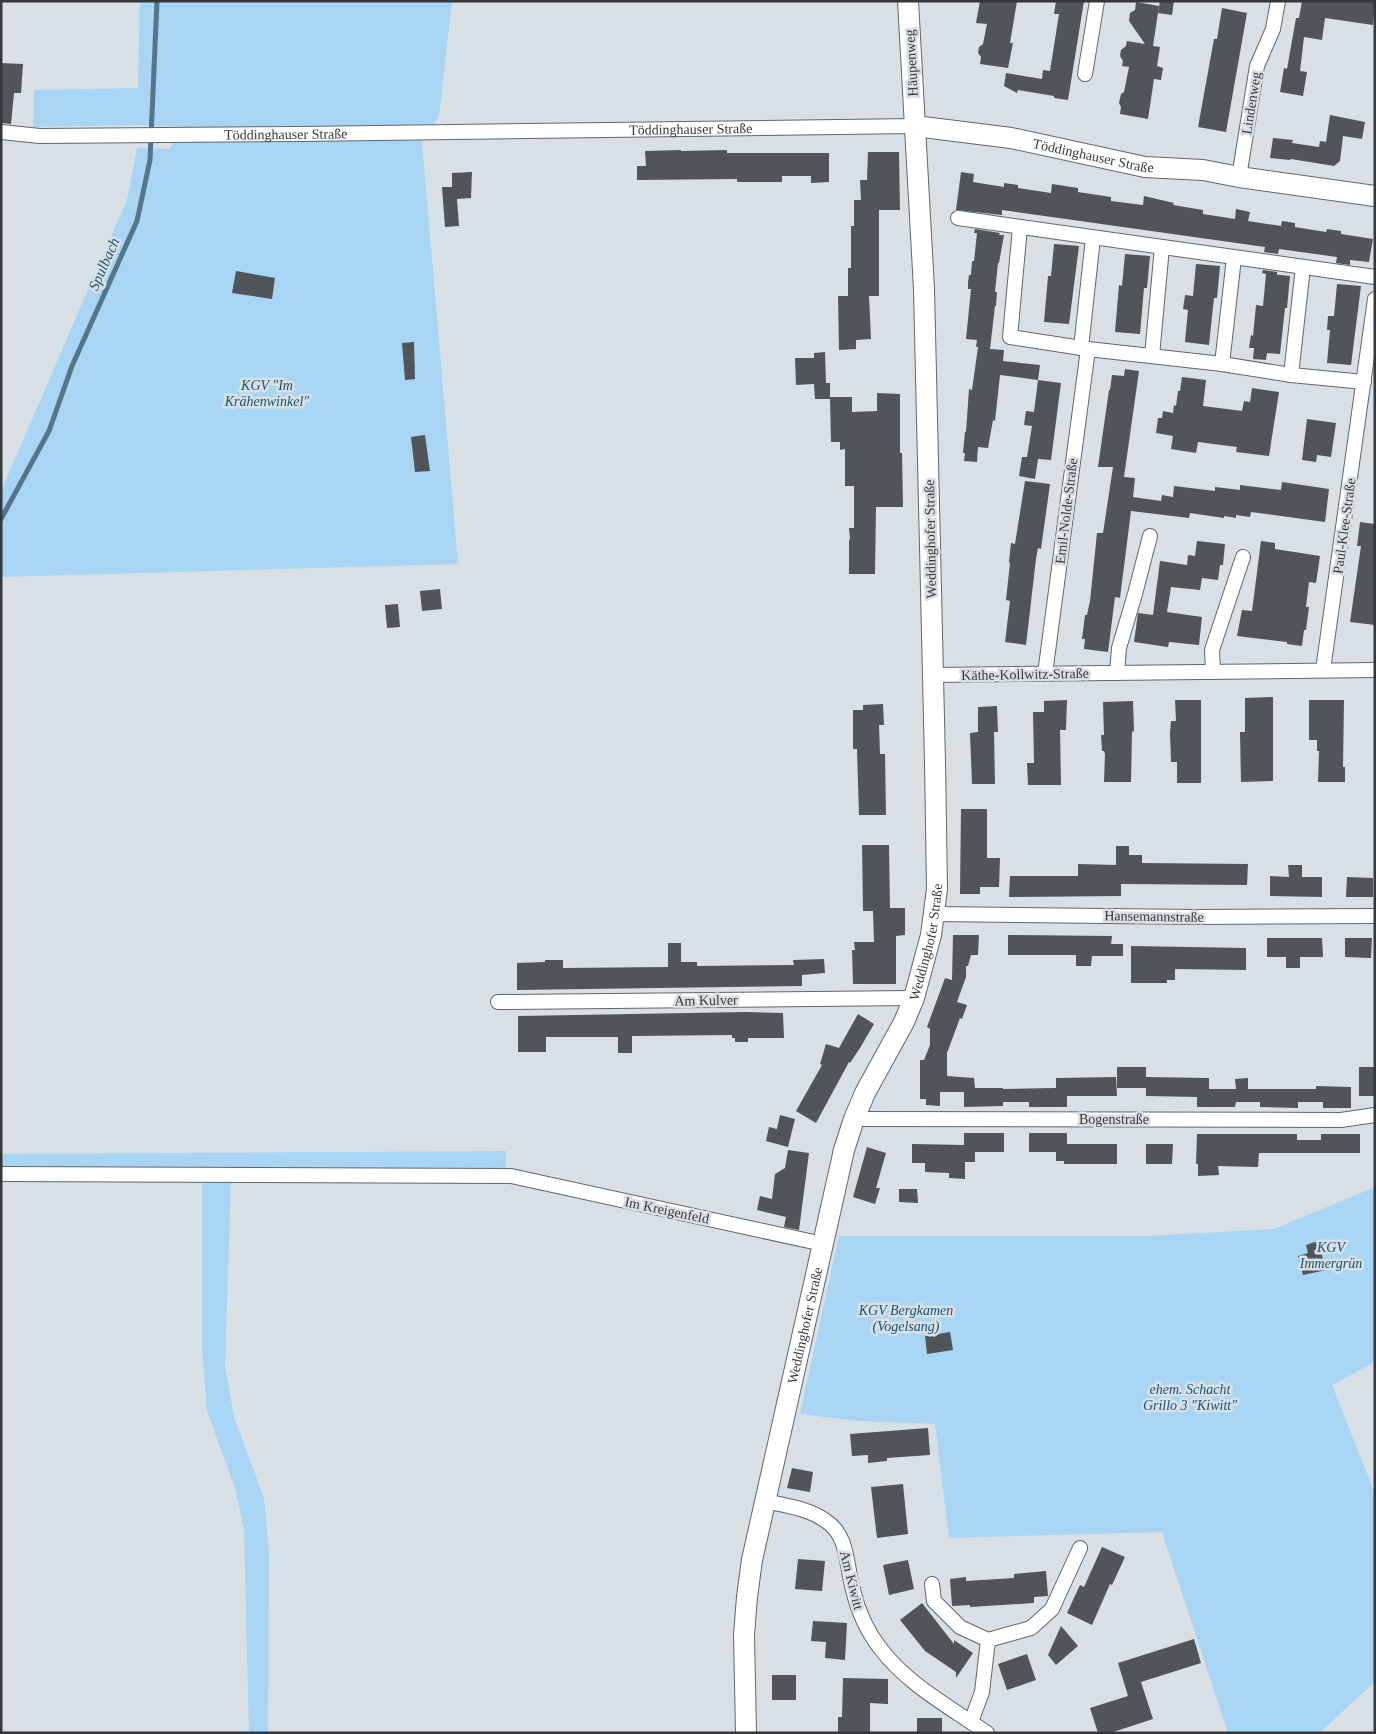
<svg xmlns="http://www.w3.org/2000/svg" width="1376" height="1734" font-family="'Times New Roman',serif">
<rect width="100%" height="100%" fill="#d9e0e5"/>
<g fill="#a7d5f3">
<path d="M140 1H452L439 116 422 142 458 564 1 577V491L127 200 137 148 169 149 186 127 137 125 33 127 34 90 138 88Z"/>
<path d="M506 1151V1171L1 1169V1154Z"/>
<path d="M231 1179 225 1365 234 1417 264 1498 269 1553 268 1733H249L244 1530 235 1488 207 1411 202 1346V1184Z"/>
<path d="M1375 1187V1362L1332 1385 1375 1494V1682L1319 1733H1228L1162 1532 949 1538 935 1424 859 1421 800 1414 839 1236H1150L1274 1229Z"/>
</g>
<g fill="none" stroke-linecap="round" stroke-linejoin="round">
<path stroke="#53768c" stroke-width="5" d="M1 519 49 431 72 366 137 221 150 160 157 1"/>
</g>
<g fill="#4f5559">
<path d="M980 1H1017L1010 43H1013L1008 68 980 64 981 57 978 53 979 47 983 44 987 24 976 23Z"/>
<path d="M1056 1H1084L1068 100 1054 98V96L1018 90 1017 93 1004 86 1006 73 1042 79 1043 70 1050 71 1059 14H1054Z"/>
<path d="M1160 1H1174L1172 15 1158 13Z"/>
<path d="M1302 1H1375L1373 25 1325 18 1322 40 1304 37 1300 71 1307 72 1303 96 1280 92 1284 68 1287 69 1296 18H1299Z"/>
<path d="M1136 2 1159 6 1153 46 1160 47 1157 66 1163 68 1161 80 1154 79 1148 119 1120 114 1121 107 1119 103 1121 94 1124 92 1129 67 1122 66 1123 61 1120 56 1121 50 1126 46 1127 41 1145 44 1129 21 1130 13 1135 10Z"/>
<path d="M1222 8 1247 13 1226 132 1198 127 1214 39H1217Z"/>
<path d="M1 63 23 64 21 93H14L11 124 1 123Z"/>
<path d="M1330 115 1365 122 1362 139 1343 136 1340 161 1334 166 1291 159 1290 160 1270 158 1273 138 1293 140 1292 143 1319 147 1320 141 1326 142Z"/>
<path d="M681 150V151L727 150V153H829V182L811 183V176H782V182H737V179L637 180V166H646L645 151Z"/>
<path d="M868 152H899L900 210H879V296H869L871 339 856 340V349L839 350 838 296H848V268H851V226H854V200H861L860 180H867Z"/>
<path d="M472 172 471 198 457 199 459 226 445 227 442 187H452V173Z"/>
<path d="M961 172 974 174 973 182 1004 187V183L1018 185V188L1051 193 1052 184 1078 188V192L1111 197V201L1143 205 1144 196 1174 203 1173 205 1203 210V214L1235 219 1236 209 1250 212 1248 221 1281 226 1282 221 1295 223V227L1326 232 1327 229 1341 231V234L1373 239 1369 262 1350 260V265L1336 263 1337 257 1279 249 1278 254 1264 252 1265 247 1002 210V215L956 210Z"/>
<path d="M975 229 1000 233 999 235H1004L999 263H998L995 292H997L996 306H995L990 349 1004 350 1003 361 1040 365 1038 380 1000 375 995 421 993 420 988 448 978 447 977 462 964 461 965 453H963L965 432H966L969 389 972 390 978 347H976L977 340 966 339 971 289H968V282L969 275H971L972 261H974L977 233H974Z"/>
<path d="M1054 244 1079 246 1069 324 1044 322 1048 276H1051Z"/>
<path d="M1125 254 1150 256 1147 288H1144L1140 334 1115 332 1119 285 1122 286Z"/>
<path d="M1196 264 1220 266 1217 298H1214L1209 345 1185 342 1188 310 1183 309 1185 295 1193 296Z"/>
<path d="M1263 270 1277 272V275L1271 274 1290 276 1287 308H1285L1280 354 1267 353 1266 360 1253 359 1254 348H1249L1251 335 1253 336 1256 305 1263 306 1266 274 1262 273Z"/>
<path d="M236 271 275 278 272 299 232 293Z"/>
<path d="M1337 284 1361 286 1351 365 1327 363 1330 330H1327L1328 316H1334Z"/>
<path d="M414 342 415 379 405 380 402 343Z"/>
<path d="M825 352 826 383H830V397H852V412L877 411V393L900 394V453H902L903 507H876L875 574H849V540L850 539 849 528H854V486H845V449L840 450V442H831L830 399H815L814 384 796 385 795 358H814V353Z"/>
<path d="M1125 369 1139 371 1124 477 1135 478 1133 497 1161 501 1162 495 1173 497 1174 486 1215 491V487L1240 490V485L1281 490 1282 482 1329 489 1325 522 1251 512 1250 517 1236 515V518L1224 516V518L1190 513 1189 518 1131 511 1120 598 1115 597 1108 652 1084 649 1085 639H1082L1085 615H1087L1090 601 1097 533H1103L1113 467H1098L1109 390H1110L1112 375 1124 376Z"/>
<path d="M1182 377 1206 380 1203 406 1242 411 1244 401 1250 402 1252 388 1279 392 1269 456 1236 452 1237 447 1198 442 1196 453 1171 449 1173 436 1156 433 1158 418H1162L1163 411 1173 413 1174 405 1176 406 1178 391H1180Z"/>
<path d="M1038 380 1061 383 1051 460 1038 459 1035 479 1019 476 1022 457H1027L1032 426 1024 425 1026 411 1034 412Z"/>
<path d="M1307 419 1336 423 1331 457 1317 455 1316 462 1302 460Z"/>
<path d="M425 435 430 471 415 472 411 437Z"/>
<path d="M1025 481 1050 484 1041 549 1038 548 1036 559 1026 645 1005 642 1010 601 1006 600 1010 563 1009 562 1011 543 1015 544Z"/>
<path d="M1360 522 1375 524V625L1350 622 1361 546H1357Z"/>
<path d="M1197 541 1225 544 1223 565H1220L1218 580 1202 578 1200 590 1171 587 1167 612 1202 617 1199 645 1169 642 1168 647 1134 642 1138 613 1153 615 1160 561 1187 565 1188 555 1195 556Z"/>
<path d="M1261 541 1275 543V549L1320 556 1316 583 1309 582 1306 607H1309L1306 630H1304L1302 646 1287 644V642L1237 636 1242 610 1252 611Z"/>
<path d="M440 589 442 609 422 611 420 591Z"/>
<path d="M398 604 400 627 387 628 385 605Z"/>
<path d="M1273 697V781L1241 782 1240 732H1245V698Z"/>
<path d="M1067 700 1066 730H1060L1061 785H1028L1027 763H1034L1033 712H1044V701Z"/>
<path d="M1175 700H1201V783H1177V762H1171L1170 733 1171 721H1176Z"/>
<path d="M1309 700H1344L1343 767H1345V782H1318L1319 751H1317V740H1309Z"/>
<path d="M1133 701 1134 731 1132 732 1131 782H1104L1105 754 1104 751H1102L1101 735H1104L1103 702Z"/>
<path d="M883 704 884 725H879L880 754H885L886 815H859L857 749H853V710H863V705Z"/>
<path d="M997 706 998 732H994L995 784H972L970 733 978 732V707Z"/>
<path d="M961 809H987V858H1000L999 887H980V894H960Z"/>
<path d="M862 845H889L890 908H905V935L896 936V984H853L852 950H855L854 942H874L873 911H863Z"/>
<path d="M1116 846H1129V855H1142V863L1248 864 1247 885 1121 884V896L1009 897 1010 876H1078V864L1116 865Z"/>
<path d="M1288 865H1302V877H1322V897L1270 896V876L1289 877Z"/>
<path d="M1347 877 1373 878V897H1346Z"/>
<path d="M953 935H979L978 955H971L968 966H966V977L957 1002 967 1005 962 1019 960 1018 947 1053V1076L974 1078 975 1088H1003V1089L1056 1088V1078L1116 1077 1117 1096H1067V1107H1029V1102H1003V1106L964 1107V1092H940V1106L926 1105V1099H920V1060H924L930 1045V1029L927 1027 945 978 952 980Z"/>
<path d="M1008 935 1112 936 1111 944H1123V956H1092L1091 966H1076V955H1008Z"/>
<path d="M1267 938H1322L1323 957H1300V968H1286V957H1267Z"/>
<path d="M1345 938H1372L1371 958 1345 957Z"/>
<path d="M668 943H681V962H697V966L794 965 793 960 824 959 825 973 802 975V986L517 990V963L545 962V960H563V968L668 967Z"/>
<path d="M1131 946 1246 948V970L1175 969V980H1167V983H1131Z"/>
<path d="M746 1012 783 1013 784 1038H748V1042H735V1038H732V1035L632 1036V1053H618V1037H546V1052H518V1016Z"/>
<path d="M858 1014 874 1024 860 1048 850 1063 849 1062 816 1123 796 1111 822 1065 820 1064 826 1044 839 1048Z"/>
<path d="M1117 1067H1146V1077L1209 1078V1089H1236L1235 1079 1248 1078V1089H1316V1086L1351 1087V1108H1323V1102H1298V1108L1260 1107V1102H1236L1235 1107H1197V1097L1146 1096V1081V1088H1117Z"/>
<rect x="1359" y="1067" width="16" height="29"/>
<path d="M780 1115 795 1119 788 1147 766 1141 769 1127 777 1129Z"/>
<path d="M964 1133H1004V1152H975V1162H965V1179L949 1178V1173L925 1172V1163H912V1144L964 1145Z"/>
<path d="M1029 1133H1067V1144H1117V1164H1064V1161H1056V1152H1029Z"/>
<path d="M1197 1134H1297V1140H1321V1134H1360V1153H1259L1258 1167 1218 1166 1219 1175 1198 1176V1164H1196Z"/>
<path d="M1146 1144H1173L1172 1164H1146Z"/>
<path d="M867 1147 886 1153 876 1188H880L875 1204 853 1197Z"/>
<path d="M788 1150 809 1153 799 1230 784 1227 786 1217 757 1210 760 1196 772 1199 775 1174 785 1168Z"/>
<path d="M899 1189H917L918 1203 899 1202Z"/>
<path d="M1318 1241 1326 1270 1303 1275 1298 1256 1308 1253 1306 1245Z"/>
<path d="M950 1332 953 1350 927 1354 925 1336Z"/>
<path d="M928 1428 930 1455 887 1458V1461L868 1463V1455L852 1456 850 1434Z"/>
<path d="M792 1468 813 1472 810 1492 787 1488Z"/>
<path d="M903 1484 908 1534 877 1538 871 1487Z"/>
<path d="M1102 1547 1125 1557 1112 1585 1110 1584 1092 1625 1067 1613 1080 1585 1084 1587Z"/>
<path d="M798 1559 825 1561 822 1591 795 1589Z"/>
<path d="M908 1560 914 1589 889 1595 883 1565Z"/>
<path d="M1046 1571 1048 1596 1034 1597V1603L970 1607V1605L952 1606 950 1579 966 1577V1581L1014 1578V1574Z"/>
<path d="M922 1603 954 1644V1640L973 1653 956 1678V1672L925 1651 900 1620Z"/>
<path d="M813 1621 847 1623 845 1660 825 1658 826 1642 811 1641Z"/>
<path d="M1061 1626 1078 1646 1056 1665 1048 1655Z"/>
<path d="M1194 1639 1201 1663 1141 1682 1153 1719 1110 1733H1098L1090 1708 1128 1696 1118 1663Z"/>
<path d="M1027 1654 1036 1680 1007 1690 998 1664Z"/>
<rect x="772" y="1675" width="24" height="25"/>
<path d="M843 1678 888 1679V1704L870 1703V1733H838V1717H842Z"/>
<rect x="917" y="1718" width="25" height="15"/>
</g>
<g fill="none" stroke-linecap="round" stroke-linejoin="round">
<g stroke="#60666a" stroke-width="16">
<g id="street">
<path d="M1085 74 1097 1"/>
<path id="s1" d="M1 132 40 136 300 134 915 126"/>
<path d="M1239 177 1257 66 1273 29 1278 1"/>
<path d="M958 218 1375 277"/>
<path d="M1020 227 1010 337 1088 349 1222 364 1291 375 1364 382"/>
<path d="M1081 348 1093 238"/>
<path d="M1152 356 1162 247"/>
<path d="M1222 364 1234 258"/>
<path d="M1291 375 1303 267"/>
<path d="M1323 670 1375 299"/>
<path d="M1213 672 1212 650 1243 557"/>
<path d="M1117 673 1119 648 1135 594 1150 536"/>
<path d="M1045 674 1088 349"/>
<path d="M933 675 1375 670"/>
<path d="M934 914 1196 917 1375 916"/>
<path d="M498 1002 914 998"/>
<path d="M854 1119 1341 1120 1375 1115"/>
<path d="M1 1174 511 1176 823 1244"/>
<path d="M765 1501C786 1506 808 1508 826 1521 849 1536 846 1566 853 1590 858 1611 867 1631 880 1648 908 1685 950 1707 987 1733"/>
<path d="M932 1584 934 1601 960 1627 988 1640 1031 1628 1052 1609 1080 1548"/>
<path d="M971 1722 982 1692 988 1640"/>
</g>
</g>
<g stroke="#60666a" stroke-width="22">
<g id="secondary">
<path id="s2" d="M915 126 1011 138 1145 167 1203 170 1239 177 1375 196"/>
<path id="s3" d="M746 1733 744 1635 747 1597 752 1560 844 1150 854 1119 865 1093 904 1022 914 998 931 935 937 889 935 762 924 289 908 1"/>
</g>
</g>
<use href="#street" stroke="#fff" stroke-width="14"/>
<use href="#secondary" stroke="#fff" stroke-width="20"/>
</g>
<g text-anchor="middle" stroke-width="5" stroke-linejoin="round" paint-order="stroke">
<g font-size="14" fill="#35383a" stroke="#d9e0e5">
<text transform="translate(911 63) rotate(-93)" y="5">Häupenweg</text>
<text transform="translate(1251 103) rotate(-81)" y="5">Lindenweg</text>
<text dy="5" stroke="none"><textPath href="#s1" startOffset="690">Töddinghauser Straße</textPath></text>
<text dy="5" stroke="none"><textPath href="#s1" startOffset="285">Töddinghauser Straße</textPath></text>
<text dy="5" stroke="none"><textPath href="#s2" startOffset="181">Töddinghauser Straße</textPath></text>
<text transform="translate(1066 511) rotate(-83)" y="5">Emil-Nolde-Straße</text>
<text transform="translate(1344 526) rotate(-82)" y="5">Paul-Klee-Straße</text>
<text transform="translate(930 539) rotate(-91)" y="5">Weddinghofer Straße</text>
<text transform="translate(1025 674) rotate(-1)" y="5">Käthe-Kollwitz-Straße</text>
<text transform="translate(1154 916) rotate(1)" y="5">Hansemannstraße</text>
<text dy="5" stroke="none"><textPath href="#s3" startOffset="819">Weddinghofer Straße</textPath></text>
<text transform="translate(706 1000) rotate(-1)" y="5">Am Kulver</text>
<text x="1114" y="1124">Bogenstraße</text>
<text transform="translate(667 1210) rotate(12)" y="5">Im Kreigenfeld</text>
<text dy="5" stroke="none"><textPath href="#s3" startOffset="414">Weddinghofer Straße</textPath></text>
<text transform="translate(852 1580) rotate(76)" y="5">Am Kiwitt</text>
</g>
<g font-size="14" font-style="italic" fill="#175373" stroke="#d9e0e5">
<text x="267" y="390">KGV "Im<tspan x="267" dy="16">Krähenwinkel"</tspan></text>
<text x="1331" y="1252">KGV<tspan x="1331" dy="16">Immergrün</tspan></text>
<text x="906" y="1315">KGV Bergkamen<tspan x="906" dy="16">(Vogelsang)</tspan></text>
<text x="1190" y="1394">ehem. Schacht<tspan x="1190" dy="16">Grillo 3 "Kiwitt"</tspan></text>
</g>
<g font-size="15" font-style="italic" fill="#1b5777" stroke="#d9e0e5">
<text transform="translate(104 264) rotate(-66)" y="5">Spulbach</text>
</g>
</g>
<rect width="1376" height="1734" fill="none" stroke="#35383a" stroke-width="5"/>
</svg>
